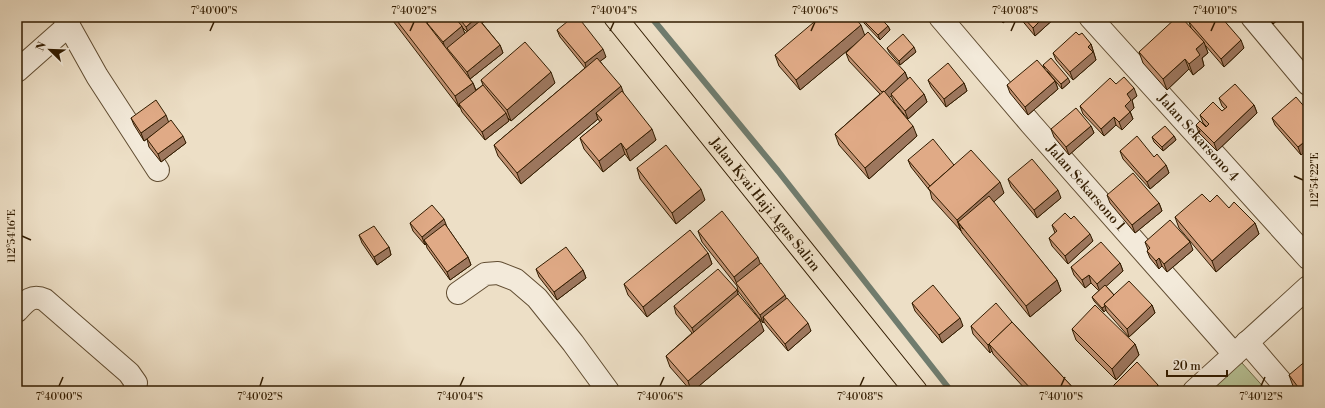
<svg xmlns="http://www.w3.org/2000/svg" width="1325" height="408" font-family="'Libre Bodoni',serif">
<rect width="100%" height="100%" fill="#eddfc6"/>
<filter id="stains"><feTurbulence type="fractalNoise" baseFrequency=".005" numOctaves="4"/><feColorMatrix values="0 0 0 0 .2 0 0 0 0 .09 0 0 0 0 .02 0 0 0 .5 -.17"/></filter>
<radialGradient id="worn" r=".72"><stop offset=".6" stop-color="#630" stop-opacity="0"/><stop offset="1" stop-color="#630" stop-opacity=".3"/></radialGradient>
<path fill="#b7c296" stroke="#746f4b" d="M1234 354 1267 391H1197Z"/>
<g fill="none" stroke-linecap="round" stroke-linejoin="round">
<path stroke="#707c6e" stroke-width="6" d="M651 17 778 171 951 391"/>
<g stroke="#614d32" stroke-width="24">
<g id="minor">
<path d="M64 17 97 76 158 170"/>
<path id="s1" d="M940 17 1031 124 1234 354"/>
<path id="s2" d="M1090 17 1308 258"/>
<path d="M1252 17 1308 84"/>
<path d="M17 71 69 25"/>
<path d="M458 293 485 274 498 273 516 280 537 298 573 343 608 391"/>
<path d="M17 311C26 301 32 294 45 300L129 373 136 383 134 391"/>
<path d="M1247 342 1289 391"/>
<path d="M1194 391 1308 287"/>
</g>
</g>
<g stroke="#321c00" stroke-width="24">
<g id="major">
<path id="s3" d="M615 17 916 391"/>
</g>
</g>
<use href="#minor" stroke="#f3eada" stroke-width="22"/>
<use href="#major" stroke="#eddfc6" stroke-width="22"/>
</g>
<g fill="#c19273" stroke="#321c00" fill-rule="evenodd">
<path d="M390 17H422L427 24 434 17H489L482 23 500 45 503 53 470 79 473 83 476 90 483 85 481 80 555 83 511 121 507 117 509 121 485 140 462 112 460 107H459ZM462 27 467 32 465 34Z"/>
<path d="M998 17H1010L1003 23Z"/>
<path d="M1019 17H1056L1035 36 1020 18Z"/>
<path d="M1267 17H1281L1273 24Z"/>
<path d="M862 19 888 26 890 30 880 40 864 23Z"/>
<path d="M1189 22 1244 48 1224 67 1205 45 1208 53 1202 58 1204 66 1193 75 1189 69 1167 90 1143 63 1139 52 1191 28Z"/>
<path d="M557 30 606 57 600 61 623 93 656 140 630 161 625 154 603 172 584 149 580 138 600 122 598 119 521 184 498 156 494 145 585 68 560 37Z"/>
<path d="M865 35 905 72 908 80 924 94 927 102 908 119 894 102 891 96 889 98 917 136 869 179 839 145 835 134 880 94 849 61 846 53 862 38 800 90 779 66 775 55Z"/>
<path d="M1079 35 1091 44 1096 60 1073 80 1056 60 1053 53Z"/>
<path d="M887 48 916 52 900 65 889 52Z"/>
<path d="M1043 65 1070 82 1062 89 1047 71 1055 81 1058 89 1028 115 1010 93 1007 85 1045 69Z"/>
<path d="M928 80 964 83 967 91 946 107 931 87Z"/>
<path d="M1116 84 1137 96 1132 100 1134 108 1130 111 1133 119 1122 130 1116 125 1104 136 1083 114 1080 106Z"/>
<path d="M1219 98 1254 105 1257 113 1217 151 1199 133 1196 125 1206 127H1207L1203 123 1200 115 1222 111 1225 109 1222 106Z"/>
<path d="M1308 111 1301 155 1275 125 1272 118Z"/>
<path d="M131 118 169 122 186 143 161 162 149 147 147 139 144 141 134 125Z"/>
<path d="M1091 126 1094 133 1069 155 1054 137 1051 129Z"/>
<path d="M1174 136 1176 140 1163 151 1154 142 1152 137Z"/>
<path d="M1120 151 1154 157 1166 165 1169 173 1150 189 1123 159Z"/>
<path d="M908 160 954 165 1004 193 993 202 1057 280 1061 291 1030 317 962 233 961 231 932 199 930 191 911 167Z"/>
<path d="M637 168 705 200 676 224 640 179Z"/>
<path d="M1008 179 1061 198 1037 218 1011 187Z"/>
<path d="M1107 195 1159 203 1162 211 1135 233 1110 203Z"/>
<path d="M1210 202 1229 208 1255 223 1259 234 1216 272 1179 228 1175 217Z"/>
<path d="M1071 219 1093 241 1068 264 1052 246 1049 238 1055 233 1052 225Z"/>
<path d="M410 223 447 227 468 257 471 265 450 280 427 248 426 244 425 245 413 231Z"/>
<path d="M698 231 760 264 811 331 788 351 766 325 764 322 763 323 738 291 737 286 702 242Z"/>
<path d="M359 235 389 247 391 255 377 265 362 243Z"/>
<path d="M1145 242 1193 250 1167 272 1162 266 1159 269 1150 258 1147 251 1148 250Z"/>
<path d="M708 253 712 264 647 317 628 295 624 284Z"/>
<path d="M1120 263 1123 271 1106 286 1114 295 1152 305 1155 313 1129 337 1107 312 1106 310 1104 312 1094 301 1092 297 1099 291 1091 283 1085 288 1074 275 1071 267Z"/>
<path d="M536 269 583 270 586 278 557 300 539 277Z"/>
<path d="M737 290 738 294 764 331 693 391H691L670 367 666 356 692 333 676 314 674 306Z"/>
<path d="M912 303 963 326 942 343 915 311Z"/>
<path d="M1013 323 1076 391H1027L993 354 992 351 990 353 973 334 971 326Z"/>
<path d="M1072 329 1135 344 1139 355 1116 380 1076 340Z"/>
<path d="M1289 375 1308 391H1296L1293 386Z"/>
</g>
<g fill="#9d775e" stroke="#321c00">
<path d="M477 17H489L469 35 466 27Z"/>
<path d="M1001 17H1010L1003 23Z"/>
<path d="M1044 17H1056L1035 36 1033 28Z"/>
<path d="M1270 17H1281L1273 24Z"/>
<path d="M861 25 865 36 800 90 796 80Z"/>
<path d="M462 26 465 34 446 50 443 42Z"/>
<path d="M888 26 890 30 880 40 878 35Z"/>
<path d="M1241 40 1244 48 1224 67 1221 59Z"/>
<path d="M1204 42 1208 53 1202 58 1204 66 1193 75 1189 64 1196 49Z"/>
<path d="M1091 44 1096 60 1073 80 1070 72 1088 47Z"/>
<path d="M500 45 503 53 470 79 467 72Z"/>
<path d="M914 47 916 52 900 65 899 61Z"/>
<path d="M603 49 606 57 587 71 585 63Z"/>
<path d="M1185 59 1189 69 1167 90 1163 79Z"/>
<path d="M551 72 555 83 511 121 507 110Z"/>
<path d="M905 72 908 80 886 101 883 93Z"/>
<path d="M1068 78 1070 82 1062 89 1061 84Z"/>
<path d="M1055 81 1058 89 1028 115 1025 107Z"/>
<path d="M473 83 477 94 459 104 460 107H459L455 96Z"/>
<path d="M964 83 967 91 946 107 944 99Z"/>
<path d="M621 86 625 97 596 113 598 119 521 184 517 173Z"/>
<path d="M1134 88 1137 96 1132 100 1134 108 1128 114 1125 106 1127 94Z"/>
<path d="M924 94 927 102 908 119 905 111Z"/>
<path d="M1254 105 1257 113 1217 151 1214 143Z"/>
<path d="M1130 112 1133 119 1122 130 1119 122Z"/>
<path d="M506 113 509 121 485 140 482 132Z"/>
<path d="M166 115 169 123 144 141 141 133Z"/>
<path d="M1114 117 1116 125 1104 136 1101 129Z"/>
<path d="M913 126 917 136 869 179 865 168Z"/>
<path d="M1091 126 1094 133 1069 155 1066 147Z"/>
<path d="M652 129 656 140 630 161 626 150Z"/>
<path d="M183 136 186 143 161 162 158 154Z"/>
<path d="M1174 136 1176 140 1163 151 1162 147Z"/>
<path d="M1308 139V149L1301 155 1298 147Z"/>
<path d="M621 143 625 154 603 172 599 161Z"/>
<path d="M1166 165 1169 173 1150 189 1147 182Z"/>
<path d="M1000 182 1004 193 963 229 958 222 961 231 957 220Z"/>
<path d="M701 189 705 200 676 224 672 213Z"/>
<path d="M1058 190 1061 198 1037 218 1034 210Z"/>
<path d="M1159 203 1162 211 1135 233 1132 225Z"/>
<path d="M444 219 447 227 427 244 424 240 426 244 425 245 422 237Z"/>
<path d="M1255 223 1259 234 1216 272 1212 261Z"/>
<path d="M1090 234 1093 241 1068 264 1065 256Z"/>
<path d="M1190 242 1193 250 1167 272 1164 264Z"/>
<path d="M389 247 391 255 377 265 374 257Z"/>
<path d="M708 253 712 264 647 317 643 307Z"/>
<path d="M468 257 471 265 450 280 447 272Z"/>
<path d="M758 257 762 268 737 284 734 277Z"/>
<path d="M1159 258 1162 266 1159 269 1156 261Z"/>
<path d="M1120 263 1123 271 1100 292 1097 284Z"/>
<path d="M583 270 586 278 557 300 554 292Z"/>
<path d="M1089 275 1091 283 1085 288 1082 280Z"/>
<path d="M1057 280 1061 291 1030 317 1026 306Z"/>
<path d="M737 290 739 298 695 336 692 328Z"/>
<path d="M785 295 788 303 763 317 764 322 763 323 760 315Z"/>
<path d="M1152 305 1155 313 1129 337 1127 329Z"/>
<path d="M1105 306 1106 310 1104 312 1102 308Z"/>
<path d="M960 318 963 326 942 343 939 335Z"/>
<path d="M760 320 764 331 693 391H691L688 381Z"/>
<path d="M1012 322 1015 329 989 344 992 351 990 353 988 345Z"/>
<path d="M808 323 811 331 788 351 785 344Z"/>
<path d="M1135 344 1139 355 1116 380 1112 369Z"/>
<path d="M1158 385 1161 391H1152Z"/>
</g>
<g fill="#e0aa86" stroke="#321c00">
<path d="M394 17H422L473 83 455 96Z"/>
<path d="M434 17H454L462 26 443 42 427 23Z"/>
<path d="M458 17H477L466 27Z"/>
<path d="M573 17H578L603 49 585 63 557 30Z"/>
<path d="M820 17H854L861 25 796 80 775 55Z"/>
<path d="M864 17H879L888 26 878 35 862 19Z"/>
<path d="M1023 17H1044L1033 28Z"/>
<path d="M1177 17H1181L1204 42 1196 49 1200 55 1189 64 1185 59 1163 79 1139 52Z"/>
<path d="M1195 17H1221L1241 40 1221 59 1189 22Z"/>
<path d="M480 21 500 45 467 72 447 48Z"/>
<path d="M868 32 905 72 884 92V91L882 92 846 53Z"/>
<path d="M1076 32 1079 35 1082 33 1091 44 1088 47 1093 52 1070 72 1053 53Z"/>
<path d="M903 34 914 47 899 61 887 48Z"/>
<path d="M525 42 551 72 507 110 481 80Z"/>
<path d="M597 58 621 86 517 173 494 145Z"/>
<path d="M1051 58 1068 78 1061 84 1043 65Z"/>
<path d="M1037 60 1055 81 1025 107 1007 85Z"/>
<path d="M948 63 964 83 944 99 928 80Z"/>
<path d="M910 77 924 94 905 111 891 94Z"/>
<path d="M1124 77 1134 88 1127 94 1131 100 1125 106 1130 112 1119 122 1114 117 1101 129 1080 106 1110 78 1116 84Z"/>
<path d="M1235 84 1254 105 1214 143 1196 125 1200 121 1206 127 1209 124 1200 115 1213 102 1222 111 1227 107 1219 98Z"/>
<path d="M483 85 506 113 482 132 459 104Z"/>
<path d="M622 91 652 129 626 150 621 143 599 161 580 138 602 120 596 113Z"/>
<path d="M884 91 913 126 865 168 835 134Z"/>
<path d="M1296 97 1308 111V139L1298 147 1272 118Z"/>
<path d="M156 100 166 115 141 133 131 118Z"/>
<path d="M1076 108 1091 126 1066 147 1051 129Z"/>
<path d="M171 120 183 136 158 154 147 139Z"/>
<path d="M1165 126 1174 136 1162 147 1152 137Z"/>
<path d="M1137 136 1154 157 1157 154 1166 165 1147 182 1120 151Z"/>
<path d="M933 139 954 165 930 186 908 160Z"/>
<path d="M666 145 701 189 672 213 637 168Z"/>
<path d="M971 150 1000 182 957 220 928 188Z"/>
<path d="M1032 159 1058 190 1034 210 1008 179Z"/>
<path d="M1133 173 1159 203 1132 225 1107 195Z"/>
<path d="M1202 194 1210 202 1217 195 1229 208 1234 202 1255 223 1212 261 1175 217Z"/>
<path d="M989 196 1057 280 1026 306 958 222Z"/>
<path d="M432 205 444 219 422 237 410 223Z"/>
<path d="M722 211 758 257 734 277 698 231Z"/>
<path d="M1065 213 1071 219 1074 216 1090 234 1065 256 1049 238 1057 231 1052 225Z"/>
<path d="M1170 220 1190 242 1164 264 1159 258 1156 261 1147 251 1150 248 1145 242Z"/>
<path d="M445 224 468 257 447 272 424 240Z"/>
<path d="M374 226 389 247 374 257 359 235Z"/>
<path d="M690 230 708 253 643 307 624 284Z"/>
<path d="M1101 242 1120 263 1097 284 1089 275 1082 280 1071 267Z"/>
<path d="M566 247 583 270 554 292 536 269Z"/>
<path d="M761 263 785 295 760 315 736 283Z"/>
<path d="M718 269 737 290 692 328 674 306Z"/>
<path d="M1129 281 1152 305 1127 329 1104 304Z"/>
<path d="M933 285 960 318 939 335 912 303Z"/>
<path d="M1105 285 1114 295 1104 304 1105 306 1102 308 1092 297Z"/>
<path d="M738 294 760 320 688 381 666 356Z"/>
<path d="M787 298 808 323 785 344 763 317Z"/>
<path d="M996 303 1012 322 988 345 971 326Z"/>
<path d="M1095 305 1135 344 1112 369 1072 329Z"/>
<path d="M1012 322 1076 391H1033L989 344Z"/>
<path d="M1308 359V391H1301L1289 375Z"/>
<path d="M1137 362 1158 385 1152 391H1108Z"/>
</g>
<path fill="none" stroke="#321c00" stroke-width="1.5" d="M210 31 214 22M410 31 414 22M610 31 614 22M811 31 815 22M1011 31 1015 22M1211 31 1215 22M1294 176 1303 180M22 236 31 240M59 386 63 377M260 386 263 377M460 386 464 377M660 386 664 377M860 386 864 377M1061 386 1065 377M1261 386 1265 377"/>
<g text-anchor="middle" stroke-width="4" stroke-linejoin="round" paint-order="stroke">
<g font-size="14" fill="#321c00" stroke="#f3eada">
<text dy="5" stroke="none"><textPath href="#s2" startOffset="162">Jalan Sekarsono 4</textPath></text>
<text dy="5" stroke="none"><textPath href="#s1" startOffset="224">Jalan Sekarsono 1</textPath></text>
<text dy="5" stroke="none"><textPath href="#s3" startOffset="240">Jalan Kyai Haji Agus Salim</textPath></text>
</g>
</g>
<rect width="1325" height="408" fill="none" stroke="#eddfc6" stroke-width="44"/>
<g transform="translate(50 50) rotate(293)" stroke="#f3eada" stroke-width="3" paint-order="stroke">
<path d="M0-3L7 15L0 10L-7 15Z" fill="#321c00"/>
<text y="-6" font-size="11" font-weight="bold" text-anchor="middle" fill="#321c00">N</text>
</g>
<path d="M1167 370v6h60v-6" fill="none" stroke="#321c00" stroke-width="2"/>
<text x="1173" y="370" font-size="12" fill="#321c00" stroke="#f3eada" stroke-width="3" paint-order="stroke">20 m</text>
<rect x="22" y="22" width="1281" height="364" fill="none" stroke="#321c00" stroke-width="1.5"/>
<g font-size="10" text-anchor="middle" fill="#321c00">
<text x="214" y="14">7°40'00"S</text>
<text x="414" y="14">7°40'02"S</text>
<text x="614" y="14">7°40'04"S</text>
<text x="815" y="14">7°40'06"S</text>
<text x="1015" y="14">7°40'08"S</text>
<text x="1215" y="14">7°40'10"S</text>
<text transform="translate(1314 180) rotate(-90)" y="4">112°54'22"E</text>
<text transform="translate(11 236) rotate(-90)" y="4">112°54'16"E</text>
<text x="59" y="400">7°40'00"S</text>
<text x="260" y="400">7°40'02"S</text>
<text x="460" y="400">7°40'04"S</text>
<text x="660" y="400">7°40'06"S</text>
<text x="860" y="400">7°40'08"S</text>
<text x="1061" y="400">7°40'10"S</text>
<text x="1261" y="400">7°40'12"S</text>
</g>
<rect width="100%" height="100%" filter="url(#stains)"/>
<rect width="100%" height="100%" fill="url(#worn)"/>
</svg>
